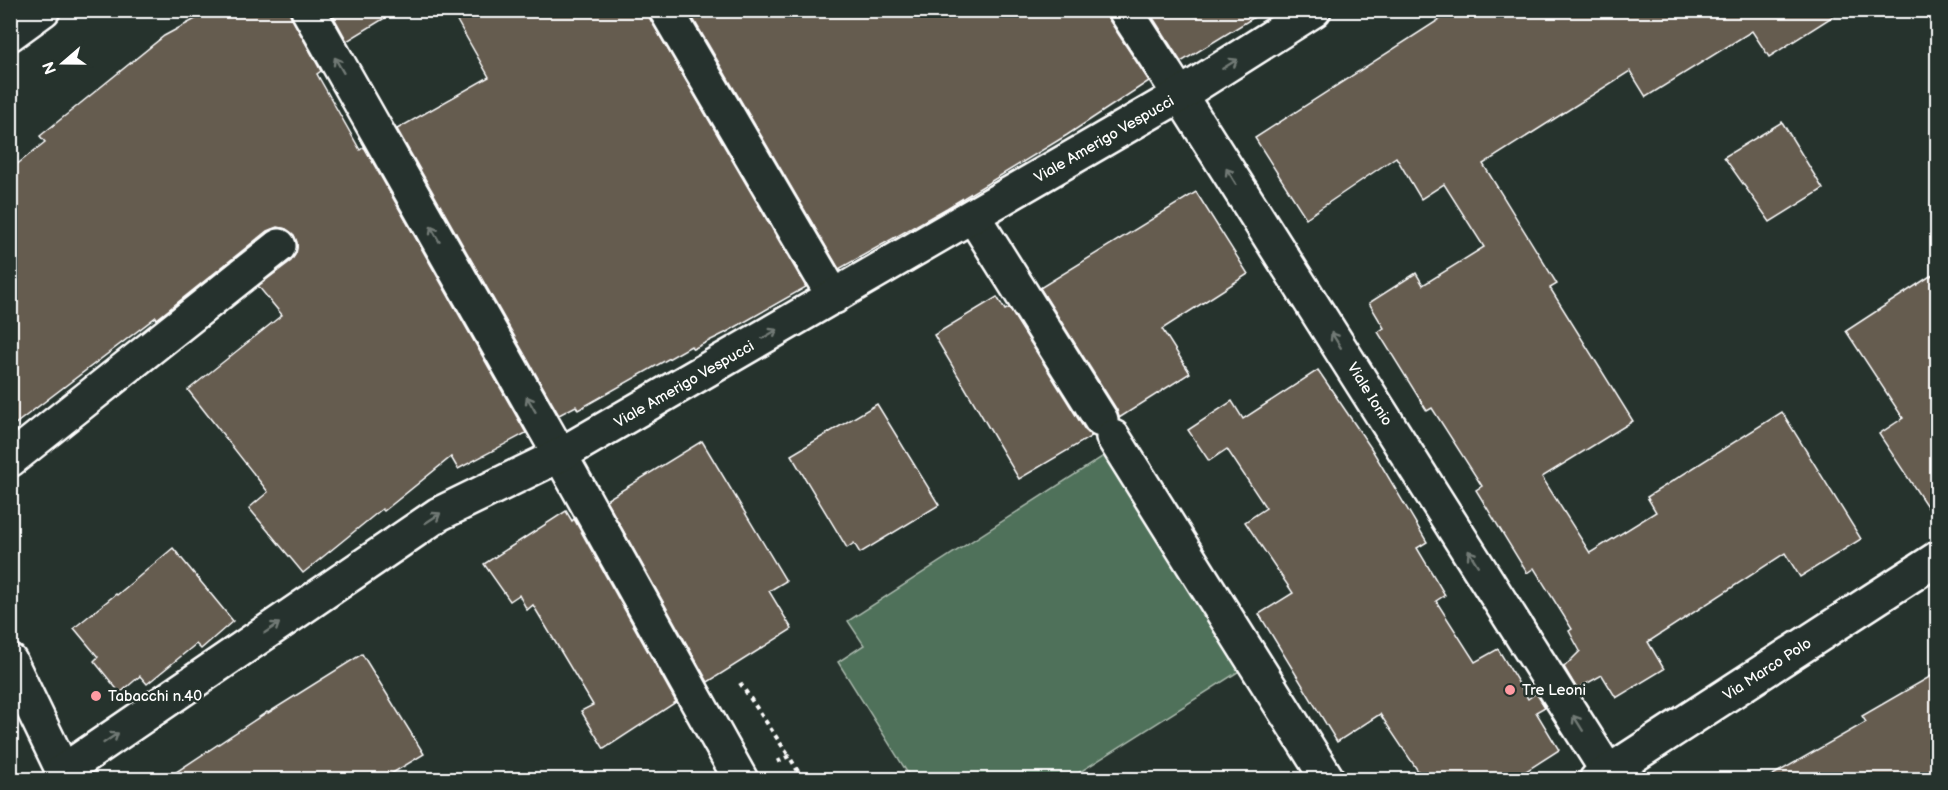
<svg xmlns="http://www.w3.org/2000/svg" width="1948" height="790" font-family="'Balsamiq Sans',sans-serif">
<rect width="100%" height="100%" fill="#26332d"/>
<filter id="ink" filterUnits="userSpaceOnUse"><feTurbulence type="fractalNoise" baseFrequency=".0167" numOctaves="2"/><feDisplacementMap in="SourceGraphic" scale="12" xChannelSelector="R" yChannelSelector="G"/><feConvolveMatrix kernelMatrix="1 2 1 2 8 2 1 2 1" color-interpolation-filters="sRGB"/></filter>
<g filter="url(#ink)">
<path fill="#50715a" stroke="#a8b8ac" stroke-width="1.5" d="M1105 455 1241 670 1069 779 912 780 838 662 864 645 848 621Z"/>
<g fill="#655b50" stroke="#fff" stroke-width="1.5">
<path d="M212 10H289L292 19 321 71 317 74 360 150 364 147 526 433 458 469 451 457 384 511 382 509 303 573 249 508 268 492 188 390 282 315 258 286 291 261 296 253 297 243 294 235 286 229 277 227 267 231 157 319 156 317 10 428V170L45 142 40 136 164 36Z"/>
<path d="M330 10H398L347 41Z"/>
<path d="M451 10H647L650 19 806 287 725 333 693 349 691 346 578 410 576 406 559 415 397 129 489 77Z"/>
<path d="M688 10H1106L1109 20 1149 81 1067 135 947 208 839 269Z"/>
<path d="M1148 10H1266L1181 62Z"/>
<path d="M1454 10H1843L1769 57 1752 31 1646 97 1630 71 1483 164 1557 284 1550 288 1633 421 1542 477 1590 553 1656 512 1647 497 1782 412 1861 539 1800 577 1785 553 1648 642 1664 669 1616 698 1602 675 1577 689 1564 667 1580 651 1569 631 1572 629 1534 568 1527 573 1476 490 1482 486 1432 408 1427 411 1378 332 1384 328 1369 303 1416 273 1423 285 1484 247 1444 184 1421 199 1396 157 1306 218 1255 138Z"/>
<path d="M1782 122 1823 189 1770 222 1724 157Z"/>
<path d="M1196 192 1248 274 1162 329 1190 373 1119 418 1117 410 1040 288Z"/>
<path d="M1938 271V523L1879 434 1903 418 1846 331Z"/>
<path d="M997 297 1005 310 1009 308 1085 430 1092 436 1019 479 934 335Z"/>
<path d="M1318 370 1371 448 1427 542 1417 548 1445 595 1436 601 1475 662 1498 649 1528 699 1536 693 1545 707 1536 712 1559 750 1512 780H1424L1380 714 1337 742 1259 614 1293 593 1245 522 1266 508 1227 449 1209 461 1188 430 1232 401 1243 419Z"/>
<path d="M877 404 939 505 860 553 854 543 847 548 791 455Z"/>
<path d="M702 441 786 581 769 591 792 629 708 682 606 500Z"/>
<path d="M566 511 572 521 574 519 676 702 604 749 581 711 593 705 533 605 527 610 519 595 510 601 484 564Z"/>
<path d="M173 548 233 621 201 649 196 644 147 684 140 676 120 693 94 661 98 657 74 628 116 594 117 595Z"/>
<path d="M362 654 424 754 381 780H164L267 712 268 713Z"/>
<path d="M1938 672V780H1764L1866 722 1862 716Z"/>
</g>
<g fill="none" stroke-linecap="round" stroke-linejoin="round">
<g stroke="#fff" stroke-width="38">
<g id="minor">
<path d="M308 10 560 455 741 780"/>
<path d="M666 10 834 297"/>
<path d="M1125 10 1180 95 1613 780"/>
<path d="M10 34 43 10"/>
<path d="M973 216 1101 420"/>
<path d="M1113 437 1328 780"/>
<path d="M10 460 279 246"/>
<path d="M10 661 63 771 65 780"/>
<path d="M63 771 439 514 560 455 1180 95 1314 10"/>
<path d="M1596 780 1938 558"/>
</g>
</g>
<g stroke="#fff" stroke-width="4" stroke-dasharray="4.5 4.5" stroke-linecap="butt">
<path d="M740 683 789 756"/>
<path d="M777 762 789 756 803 780"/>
</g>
<use href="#minor" stroke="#26332d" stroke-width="33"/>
</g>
<defs><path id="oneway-shaft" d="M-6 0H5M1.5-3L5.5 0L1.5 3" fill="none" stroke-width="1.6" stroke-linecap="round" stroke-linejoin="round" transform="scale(1.5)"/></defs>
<g stroke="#727a76">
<use href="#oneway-shaft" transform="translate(1230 64) rotate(-32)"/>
<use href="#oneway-shaft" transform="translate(339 65) rotate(-120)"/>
<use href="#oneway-shaft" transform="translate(1231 176) rotate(-122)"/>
<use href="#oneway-shaft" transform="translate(435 234) rotate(-120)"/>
<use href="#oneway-shaft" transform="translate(770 334) rotate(-30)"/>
<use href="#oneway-shaft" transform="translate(1336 340) rotate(-122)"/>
<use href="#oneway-shaft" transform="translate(531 404) rotate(-120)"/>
<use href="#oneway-shaft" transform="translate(433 518) rotate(-33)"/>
<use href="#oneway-shaft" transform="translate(1473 558) rotate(-122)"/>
<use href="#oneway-shaft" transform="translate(272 628) rotate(-34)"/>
<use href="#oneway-shaft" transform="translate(1578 723) rotate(-122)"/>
<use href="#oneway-shaft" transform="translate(111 738) rotate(-34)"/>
</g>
</g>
<g fill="#ff9aa2" stroke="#26332d" stroke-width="2">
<circle cx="1510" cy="690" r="6"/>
<circle cx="96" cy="696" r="6"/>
</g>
<g text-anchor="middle" stroke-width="5" stroke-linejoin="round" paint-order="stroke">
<g font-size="15" fill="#fff" stroke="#26332d">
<text transform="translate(1104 139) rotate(-30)" y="5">Viale Amerigo Vespucci</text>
<text transform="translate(684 384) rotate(-30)" y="5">Viale Amerigo Vespucci</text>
<text transform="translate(1370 394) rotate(58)" y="5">Viale Ionio</text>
<text transform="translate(1767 669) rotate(-33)" y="5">Via Marco Polo</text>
</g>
<g font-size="15" fill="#fff" stroke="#26332d" text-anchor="start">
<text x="1522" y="695">Tre Leoni</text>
<text x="108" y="701">Tabacchi n.40</text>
</g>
</g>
<rect width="1948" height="790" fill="none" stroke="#26332d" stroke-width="36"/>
<rect x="18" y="18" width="1912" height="754" fill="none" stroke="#fff" stroke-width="2" filter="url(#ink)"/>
<g transform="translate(63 63) rotate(250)" stroke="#26332d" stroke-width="4.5" paint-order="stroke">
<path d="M0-4.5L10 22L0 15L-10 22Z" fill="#ffffff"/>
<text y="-9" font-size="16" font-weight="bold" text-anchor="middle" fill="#ffffff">N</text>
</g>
</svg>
